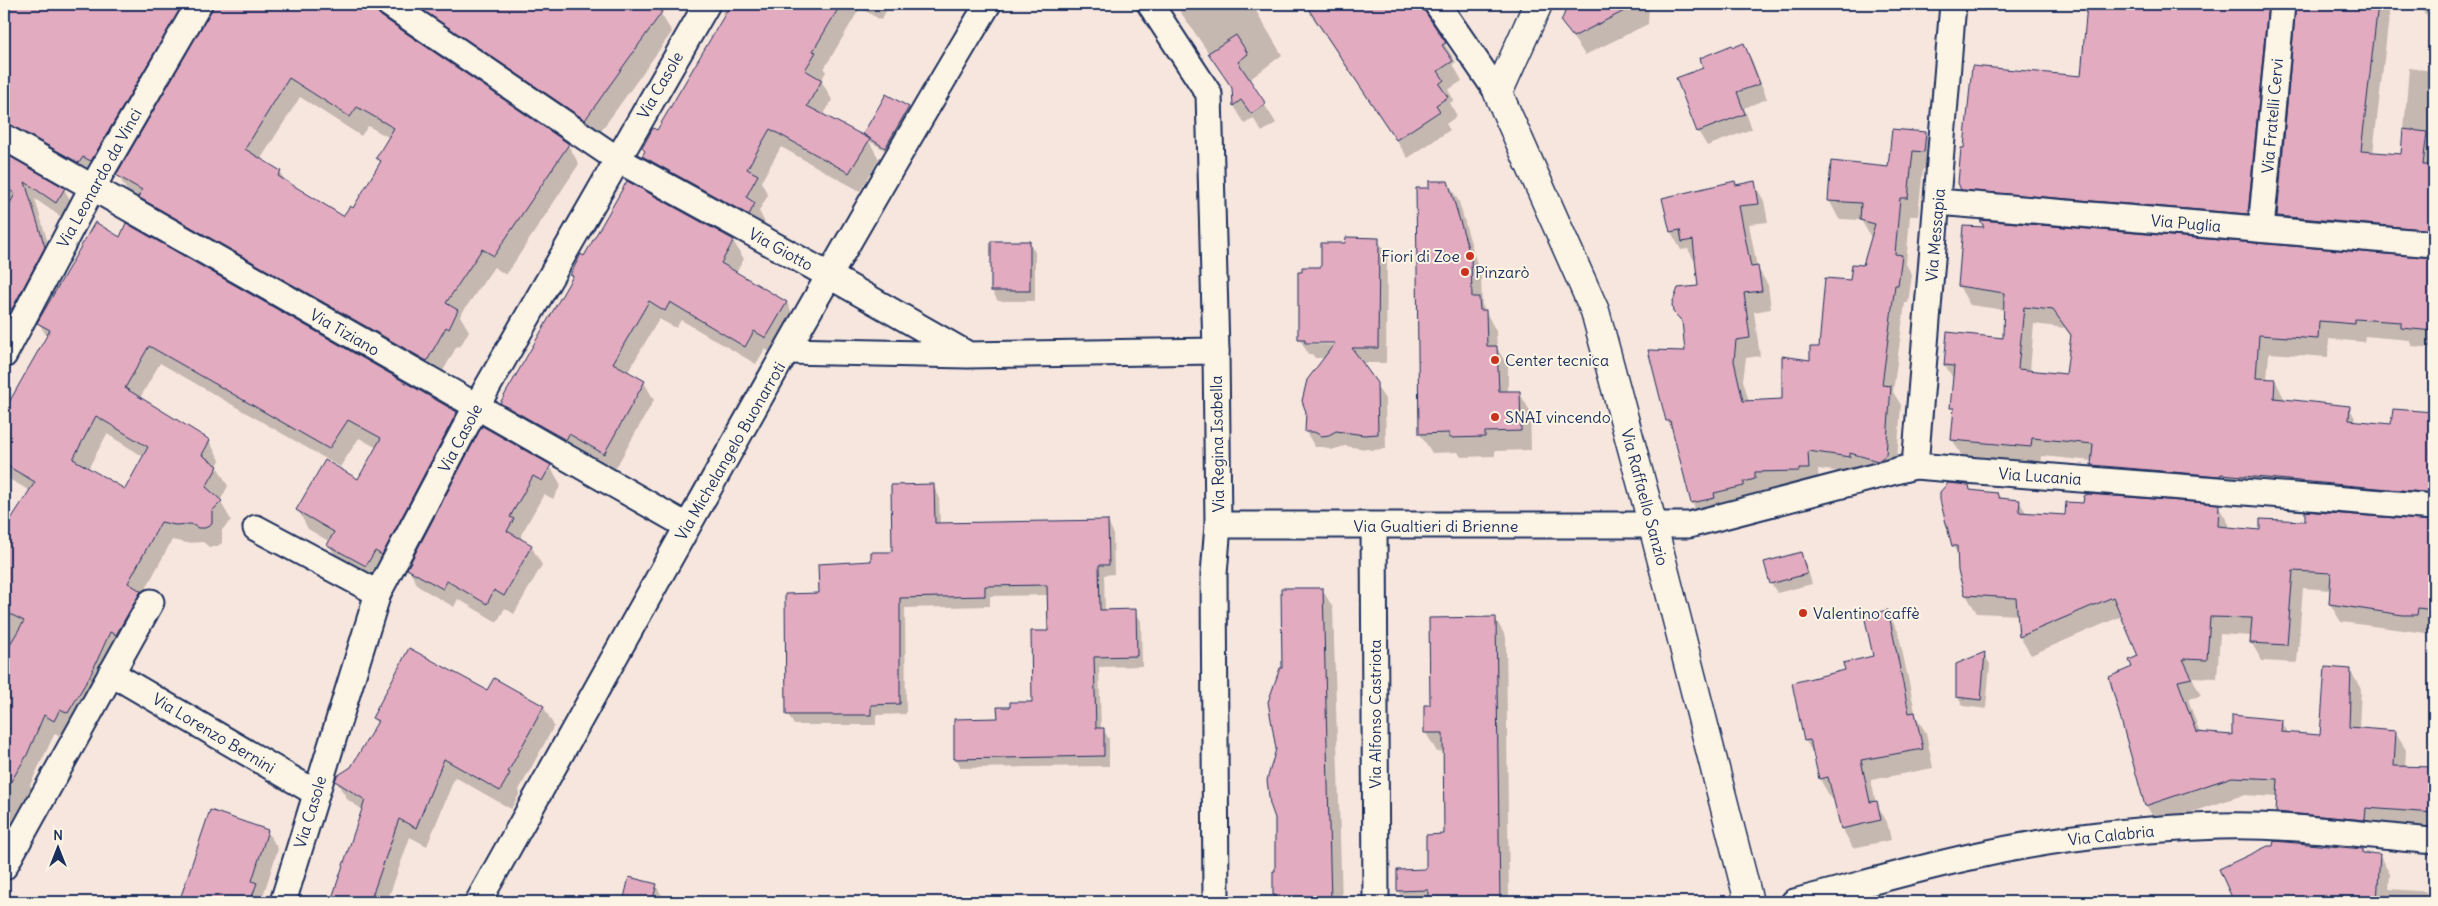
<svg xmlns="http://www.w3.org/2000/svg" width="2438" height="906" font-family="Delius,sans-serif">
<rect width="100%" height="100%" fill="#f7e6dd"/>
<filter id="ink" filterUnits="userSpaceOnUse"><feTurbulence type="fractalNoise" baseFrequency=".02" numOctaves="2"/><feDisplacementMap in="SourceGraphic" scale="10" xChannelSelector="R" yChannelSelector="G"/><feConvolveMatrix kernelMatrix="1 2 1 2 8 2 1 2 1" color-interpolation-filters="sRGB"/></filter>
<g filter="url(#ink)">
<g fill="#0003" fill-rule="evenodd">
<path d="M4 4H7L6 7 25 19 35 4H667L661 14 672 32 596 138 387 16V21L568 145 579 164 506 275 494 267 460 316 469 331 460 347 457 346 438 380 129 194 118 175 213 9 203 10 102 180 4 148ZM300 97 361 136 368 126 390 138 378 158 381 164 353 210 344 218 285 181 280 172 260 160Z"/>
<path d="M728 4H890L881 20 860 8 824 69 826 72 821 80 832 100 823 116 866 139 864 134 908 108 911 113 888 152 869 141 879 159 860 191 781 147 761 182 768 195 759 211 765 223 759 233 654 175 643 156 645 152 643 148 657 132 724 17 722 13Z"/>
<path d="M1175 4H1252L1282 55 1249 80 1276 123 1262 132 1253 118 1245 124 1234 106V90Z"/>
<path d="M1304 4H1425L1434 19 1432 24 1456 62 1453 64 1462 81 1448 90 1454 100 1450 103 1457 116 1446 124 1450 130 1408 158Z"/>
<path d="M1569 4H1649L1648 24 1585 55 1562 22Z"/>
<path d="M2084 4H2267L2278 23 2258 232 1973 208 1959 183 2082 78 2087 13Z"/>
<path d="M2298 4H2434V16L2425 15 2423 11 2390 8 2373 153 2402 155 2409 68 2434 71V248L2288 234 2278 216Z"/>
<path d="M1743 45 1752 60 1767 99 1744 108 1752 129 1707 146 1698 131 1678 79 1705 68 1733 48Z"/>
<path d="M1926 133 1936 151 1934 170 1923 169 1918 216H1910L1906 264 1912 275 1908 303H1905L1893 392 1901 405 1896 473 1860 474 1818 469 1819 487 1809 489 1765 490V497L1703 521 1692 503 1674 432 1668 421 1686 352 1684 327 1674 311 1699 287 1696 260H1694L1688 249 1681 250 1671 232 1734 182 1737 186 1754 183 1764 201 1768 222 1749 224 1757 267 1768 285 1771 309 1754 312 1760 356 1746 358 1743 380 1749 402 1783 401 1820 348 1851 281 1864 267 1872 239 1861 220 1839 219 1829 200 1889 168Z"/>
<path d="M4 155 64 189 75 208 67 221 35 199 55 267 4 354Z"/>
<path d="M1448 182 1459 202 1481 278 1482 305 1496 331 1497 348 1508 367V392H1519L1530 411 1531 450 1495 451V456L1461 457 1458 452 1432 453 1420 434 1430 189Z"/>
<path d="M1982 221 2434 260V348L2412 346 2409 340 2365 336 2364 342 2329 339 2328 357 2269 353 2267 380H2275L2285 400 2349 407 2357 422 2392 425 2394 410 2434 413V510L2103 484 2092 465 2093 461 2042 456 2041 465 1963 458 1952 439 1954 380 1945 365 2004 339 2005 310 1970 305 1959 286 1964 227 1986 228ZM2034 324 2065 328 2072 338 2067 375 2030 371Z"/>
<path d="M120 239 456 413 467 431 377 584 340 563 329 545 330 542 308 529 298 510 359 481 377 448 359 438 340 467 160 363 140 398 209 441 220 460 217 466 228 486 220 501 231 520 222 530V543L216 547H209L203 542 187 543 172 540 65 739 55 733 30 785 35 794 4 873V516L12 521 30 491 4 476V413L47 337 39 323ZM107 434 144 457 125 490 88 469Z"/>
<path d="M1378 240 1387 255 1386 363H1361L1385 399 1386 449 1373 450 1345 446 1331 450 1324 447H1315L1306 432 1326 358H1315L1312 354H1308L1300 339 1322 268 1346 244ZM1306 342H1341V345L1306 344Z"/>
<path d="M733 241 744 259 736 273 787 303 797 321 776 356 765 349 756 364 681 320 676 328 659 319 628 372 644 382 654 400 614 471 512 421 502 403 573 278 571 275 585 258Z"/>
<path d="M1029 242 1035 252V301H998L992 291Z"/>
<path d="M483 428 550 466 561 485 553 499 544 494 521 535 522 541 531 546 542 565 514 614 505 608 497 622 458 599 454 607 419 587 408 569Z"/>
<path d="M933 486 939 496 940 524 1108 522 1113 532 1114 574 1104 575 1105 611H1135L1141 621 1142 666 1099 667 1101 729H1103L1109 739V766L961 768 956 758 1011 708 1033 703 1049 632 1048 595 990 596V606L905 608 906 714 876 715V725H794L788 714 821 594 872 562 893 553Z"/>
<path d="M1969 486 1972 492 1999 499 2019 501 2027 514 2066 516 2218 506 2229 524V528L2261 531 2306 523 2434 522V634L2341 622 2330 604 2331 590 2303 588 2297 663 2262 661 2251 642 2252 636 2220 634 2217 678 2192 677 2201 696 2188 699 2200 734 2233 737 2281 721 2289 734 2321 736 2350 670 2361 689 2359 729 2395 732 2406 750 2405 768H2434V844L2288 830 2277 812 2278 797 2243 795 2157 824 2146 805 2133 668 2139 657 2122 616 2031 655 2020 637 2019 615 1977 613 1966 595 1959 556 1953 546Z"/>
<path d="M1800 554 1806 564 1812 584 1777 593 1771 583Z"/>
<path d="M1322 589 1333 608 1342 902H1277L1274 895 1277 872V749L1283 669Z"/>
<path d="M1887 612 1898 631 1916 716 1926 733 1933 768 1871 780 1876 803 1887 822 1891 840 1853 848 1842 828 1834 798 1831 799 1820 779 1815 758 1806 741 1794 684 1846 671 1874 657Z"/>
<path d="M1495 618 1506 637 1509 902H1405L1398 891 1428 871 1445 836 1444 751 1437 752 1426 733 1431 706Z"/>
<path d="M1984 654 1990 664 1986 709 1963 706 1957 696Z"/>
<path d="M488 692 543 706 554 726 519 790 520 793 511 809 455 777 427 846 410 837 387 902H336L333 898 363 810 348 800 336 781 352 768 377 724 374 718Z"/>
<path d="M210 812 267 831 278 849 263 896 266 902H179Z"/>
<path d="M2363 850 2365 854 2379 855 2390 874 2389 889 2431 892 2432 856H2434V902H2235L2221 869Z"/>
<path d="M630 879 656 886 663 897 683 902H624Z"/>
<path d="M1963 898 1966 902H1947Z"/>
</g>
<g fill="#e3abbf" stroke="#1b2f5e" fill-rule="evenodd">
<path d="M4 4H183L91 161 83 157 79 163 11 125 4 123Z"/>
<path d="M213 4H375L381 16 569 144 494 256 482 249 446 303 458 310 449 329 446 327 427 361 138 197 142 190 116 175 211 11ZM289 78 350 117 357 107 394 128 376 158 381 161 353 208 350 206 343 216 278 176 281 171 245 149Z"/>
<path d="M414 4H648L662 12 585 120Z"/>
<path d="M731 4H841L813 51 816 52 805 70 822 80 807 106 870 139 849 173 770 129 747 169 758 175 746 197 755 203 749 215 642 156 645 151 642 148 653 128 657 130Z"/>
<path d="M1305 4H1420L1446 43 1442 45 1453 61 1438 71 1444 80 1439 84 1448 97 1436 105 1440 111 1396 140Z"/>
<path d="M1568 4H1638L1573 37 1561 22Z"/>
<path d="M2087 4H2268L2248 214 1961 190 1958 183 1961 148H1964L1972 66 2081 76Z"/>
<path d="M2296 4H2378L2361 151 2401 154 2403 129 2427 132 2423 165H2430L2429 173 2434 174V230L2277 216Z"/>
<path d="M1236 35 1248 54 1238 62 1266 104 1251 114 1241 100 1233 106 1232 88 1208 53Z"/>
<path d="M1744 43 1760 84 1737 92 1745 114 1697 132 1676 78 1703 68 1700 58 1732 45 1734 47Z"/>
<path d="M886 94 909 107 885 148 863 134Z"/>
<path d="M1892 129 1926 132 1924 152 1913 151 1908 198H1900L1895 254 1902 255 1898 285H1895L1882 385 1891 386 1886 455 1878 461 1850 453V457L1808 451 1809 469H1799V471L1755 472V479L1744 482V486L1714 493 1715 498 1691 503 1670 421H1666L1648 350 1685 351 1682 321 1673 312 1672 304 1678 288 1698 286 1693 240 1682 242 1680 230 1670 232 1662 198 1735 181 1736 185 1755 181 1759 204 1739 206 1751 267 1758 266 1762 291 1744 293 1750 338 1736 340 1734 361 1743 401 1782 399V356L1810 360V347H1819L1825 278 1850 280 1852 264 1863 265 1875 224 1860 220 1861 203 1828 201 1831 161 1888 167Z"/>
<path d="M4 153 65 188 56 203 25 182 45 247 12 309 4 305V214L15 194 4 186Z"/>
<path d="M627 181 734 240 721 263 787 302 766 338 754 331 745 347 670 302 665 311 649 301 613 363 645 381 604 454 569 434 566 440 500 403 573 276 570 275 581 254 584 256Z"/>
<path d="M1429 181H1448L1471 258 1472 297H1479L1480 310H1486L1487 346H1497L1499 391H1520L1521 431 1485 432V437L1449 438V433L1419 434 1416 188H1429Z"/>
<path d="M1980 220 2434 258V331L2401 328V322L2355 319V324L2319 321 2318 339 2259 335 2256 378 2275 379 2274 398 2350 406 2349 420 2391 424 2393 409 2434 412V493L2221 474 2220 476 2091 465 2093 444 2032 438 2031 447 1951 440 1954 408H1950L1954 366 1944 365 1947 332 2003 338 2004 293 1958 286 1963 226 1984 227ZM2024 307 2053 310 2071 335 2066 374 2018 369Z"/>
<path d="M95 222 120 237 126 223 457 412 382 555 375 551 366 566 327 545 334 532 296 510 325 460 358 479 381 438 348 420 329 449 149 346 125 388 210 440 202 455 218 466 206 487 222 501 212 511V524L205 528H198L191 524 175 525 161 522 128 583 141 591 116 635 110 632 91 674 68 713 60 709 54 721 44 715 27 755 4 793V654L24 621 4 611V515L11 519 35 482 4 464V411L50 330 37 323ZM96 416 148 447 125 489 73 459Z"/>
<path d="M1346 237 1379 238 1378 348H1352L1377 383 1378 434 1364 435 1336 431 1329 435 1322 436 1314 432H1305L1306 412 1302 401 1307 380 1335 343H1305V339H1298V272H1302V267H1321V243H1345Z"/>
<rect x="991" y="241" width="39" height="50"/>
<path d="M482 426 551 465 542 481 533 476 510 517 514 519 507 531 532 545 504 596 494 590 487 604 447 581 443 589 407 569Z"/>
<path d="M1948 483 1969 485 1970 490 1997 493 1999 498 2020 500 2019 512 2065 515 2066 502 2083 503 2084 496 2088 494 2219 504 2218 526 2260 530V519L2305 521V511L2434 521V610L2418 608 2417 615H2403L2329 604 2331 573 2293 571 2287 645 2250 643 2252 618 2210 617 2207 660 2183 659 2192 678 2178 681 2196 732 2232 735V715L2282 720 2281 732 2320 735 2325 667 2351 669 2349 727 2396 731 2394 766 2434 767V813L2366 808 2365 820 2276 812 2278 779 2232 777 2145 806 2109 677 2132 667 2129 660 2138 656 2113 597 2019 637 2016 598 1965 595 1958 571 1957 546H1952L1940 500V492Z"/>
<path d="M934 484 935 523 1108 520 1109 565H1099L1100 610 1136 609 1137 656 1094 657 1096 728H1104V756L954 759V719L998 718 997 707H1010V702H1032L1031 631H1048L1047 585 985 586V596L900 598V704L871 705V715H786L785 594 819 593 818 564 871 561V552H892L891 485Z"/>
<path d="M1801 552 1807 574 1770 584 1764 562Z"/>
<path d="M1281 588H1323L1331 902H1276L1275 895H1273V871H1275V818L1270 804 1267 780 1276 749 1268 702 1280 668H1282Z"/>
<path d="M1888 610 1909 713 1915 712 1923 749 1861 760 1870 802 1877 801 1881 820 1841 829 1828 777 1819 779 1810 740 1804 741 1792 683 1845 670 1843 663 1873 656 1864 615Z"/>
<path d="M1496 617 1500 902H1428V890L1397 891V870L1426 869V835L1444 834 1443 733H1424V705H1430L1429 618Z"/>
<path d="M409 648 487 690 494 678 544 706 508 772 510 773 500 791 444 759 416 828 399 819 370 902H343L332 898 365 800 335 781 337 776 351 767 378 721 372 718Z"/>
<path d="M1985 652 1981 700 1956 697V664Z"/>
<path d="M210 810 268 830 252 881 257 883 250 902H179Z"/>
<path d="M2274 841 2363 849V853L2380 854 2377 902H2234L2219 869 2268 846H2273Z"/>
<path d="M629 877 657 884 652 902H623Z"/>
</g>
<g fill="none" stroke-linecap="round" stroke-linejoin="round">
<g stroke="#1b2f5e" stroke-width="29">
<g id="street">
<path d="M389 4 617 159 830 276 969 355 1216 351"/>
<path d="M1150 4 1209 94 1216 351 1218 525 1214 574 1216 902"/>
<path d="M1437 4 1498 93"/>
<path d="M4 137 687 526"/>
<path d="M1938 202 2434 244"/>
<path d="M2261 229 2282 4"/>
<path d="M787 351 966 355"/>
<path d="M4 355 92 188 199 4"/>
<path d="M1915 466 1953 4"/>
<path d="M1218 525H1689L1915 466 2434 507"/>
<path d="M1374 526 1376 902"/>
<path d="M256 528 378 593"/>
<path d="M111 673 316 793"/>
<path d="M4 867 151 602"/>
<path d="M283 902 378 593 476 407 707 4"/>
<path d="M478 902C646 602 811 299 988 4"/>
<path d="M1794 902C1853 887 1911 870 1970 857 2051 838 2136 829 2219 826 2290 824 2363 835 2434 841"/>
</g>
</g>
<g stroke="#1b2f5e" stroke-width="31">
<path id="secondary" d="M1538 4 1498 93 1595 311 1653 526 1749 902"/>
</g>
<use href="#street" stroke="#fcf5e5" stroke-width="25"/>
<use href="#secondary" stroke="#fcf5e5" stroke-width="28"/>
</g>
</g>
<g fill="#c8321e" stroke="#fcf5e5" stroke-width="2">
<circle cx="1470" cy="256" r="5"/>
<circle cx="1465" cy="272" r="5"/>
<circle cx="1495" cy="360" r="5"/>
<circle cx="1495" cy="417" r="5"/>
<circle cx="1803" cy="613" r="5"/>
</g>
<g text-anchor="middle" stroke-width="4" stroke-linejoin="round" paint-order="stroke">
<g font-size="16" fill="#1b2f5e" stroke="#fcf5e5">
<text transform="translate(660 85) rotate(-60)" y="6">Via Casole</text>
<text transform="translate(2272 116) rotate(-85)" y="6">Via Fratelli Cervi</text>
<text transform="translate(99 178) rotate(-61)" y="6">Via Leonardo da Vinci</text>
<text transform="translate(2186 223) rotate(5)" y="6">Via Puglia</text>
<text transform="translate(1935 235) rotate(-85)" y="6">Via Messapia</text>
<text transform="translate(781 249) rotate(29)" y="6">Via Giotto</text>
<text transform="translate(345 332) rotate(30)" y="6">Via Tiziano</text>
<text transform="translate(460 438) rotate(-62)" y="6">Via Casole</text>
<text transform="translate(1217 444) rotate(-91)" y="6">Via Regina Isabella</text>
<text transform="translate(730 451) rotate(-60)" y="6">Via Michelangelo Buonarroti</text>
<text transform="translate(2040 476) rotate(4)" y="6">Via Lucania</text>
<text transform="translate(1645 497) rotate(75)" y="6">Via Raffaello Sanzio</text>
<text x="1436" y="532">Via Gualtieri di Brienne</text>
<text transform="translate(1375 714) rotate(-90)" y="6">Via Alfonso Castriota</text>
<text transform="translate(214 733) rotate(31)" y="6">Via Lorenzo Bernini</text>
<text transform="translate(310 812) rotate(-73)" y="6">Via Casole</text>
<text transform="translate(2111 835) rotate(-6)" y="6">Via Calabria</text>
</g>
<g font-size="16" fill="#1b2f5e" stroke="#fcf5e5" text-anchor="start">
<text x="1460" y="262" text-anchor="end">Fiori di Zoe</text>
<text x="1475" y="278">Pinzarò</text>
<text x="1505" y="366">Center tecnica</text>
<text x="1505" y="423">SNAI vincendo</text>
<text x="1813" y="619">Valentino caffè</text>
</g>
</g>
<rect width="2438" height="906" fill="none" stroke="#fcf5e5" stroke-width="20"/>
<rect x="10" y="10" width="2418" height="886" fill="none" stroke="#1b2f5e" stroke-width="2" filter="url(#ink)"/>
<g transform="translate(58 848)" stroke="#fcf5e5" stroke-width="4" paint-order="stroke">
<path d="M0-4L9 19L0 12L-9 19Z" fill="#1b2f5e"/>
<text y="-8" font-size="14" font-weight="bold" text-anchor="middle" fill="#1b2f5e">N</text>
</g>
</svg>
